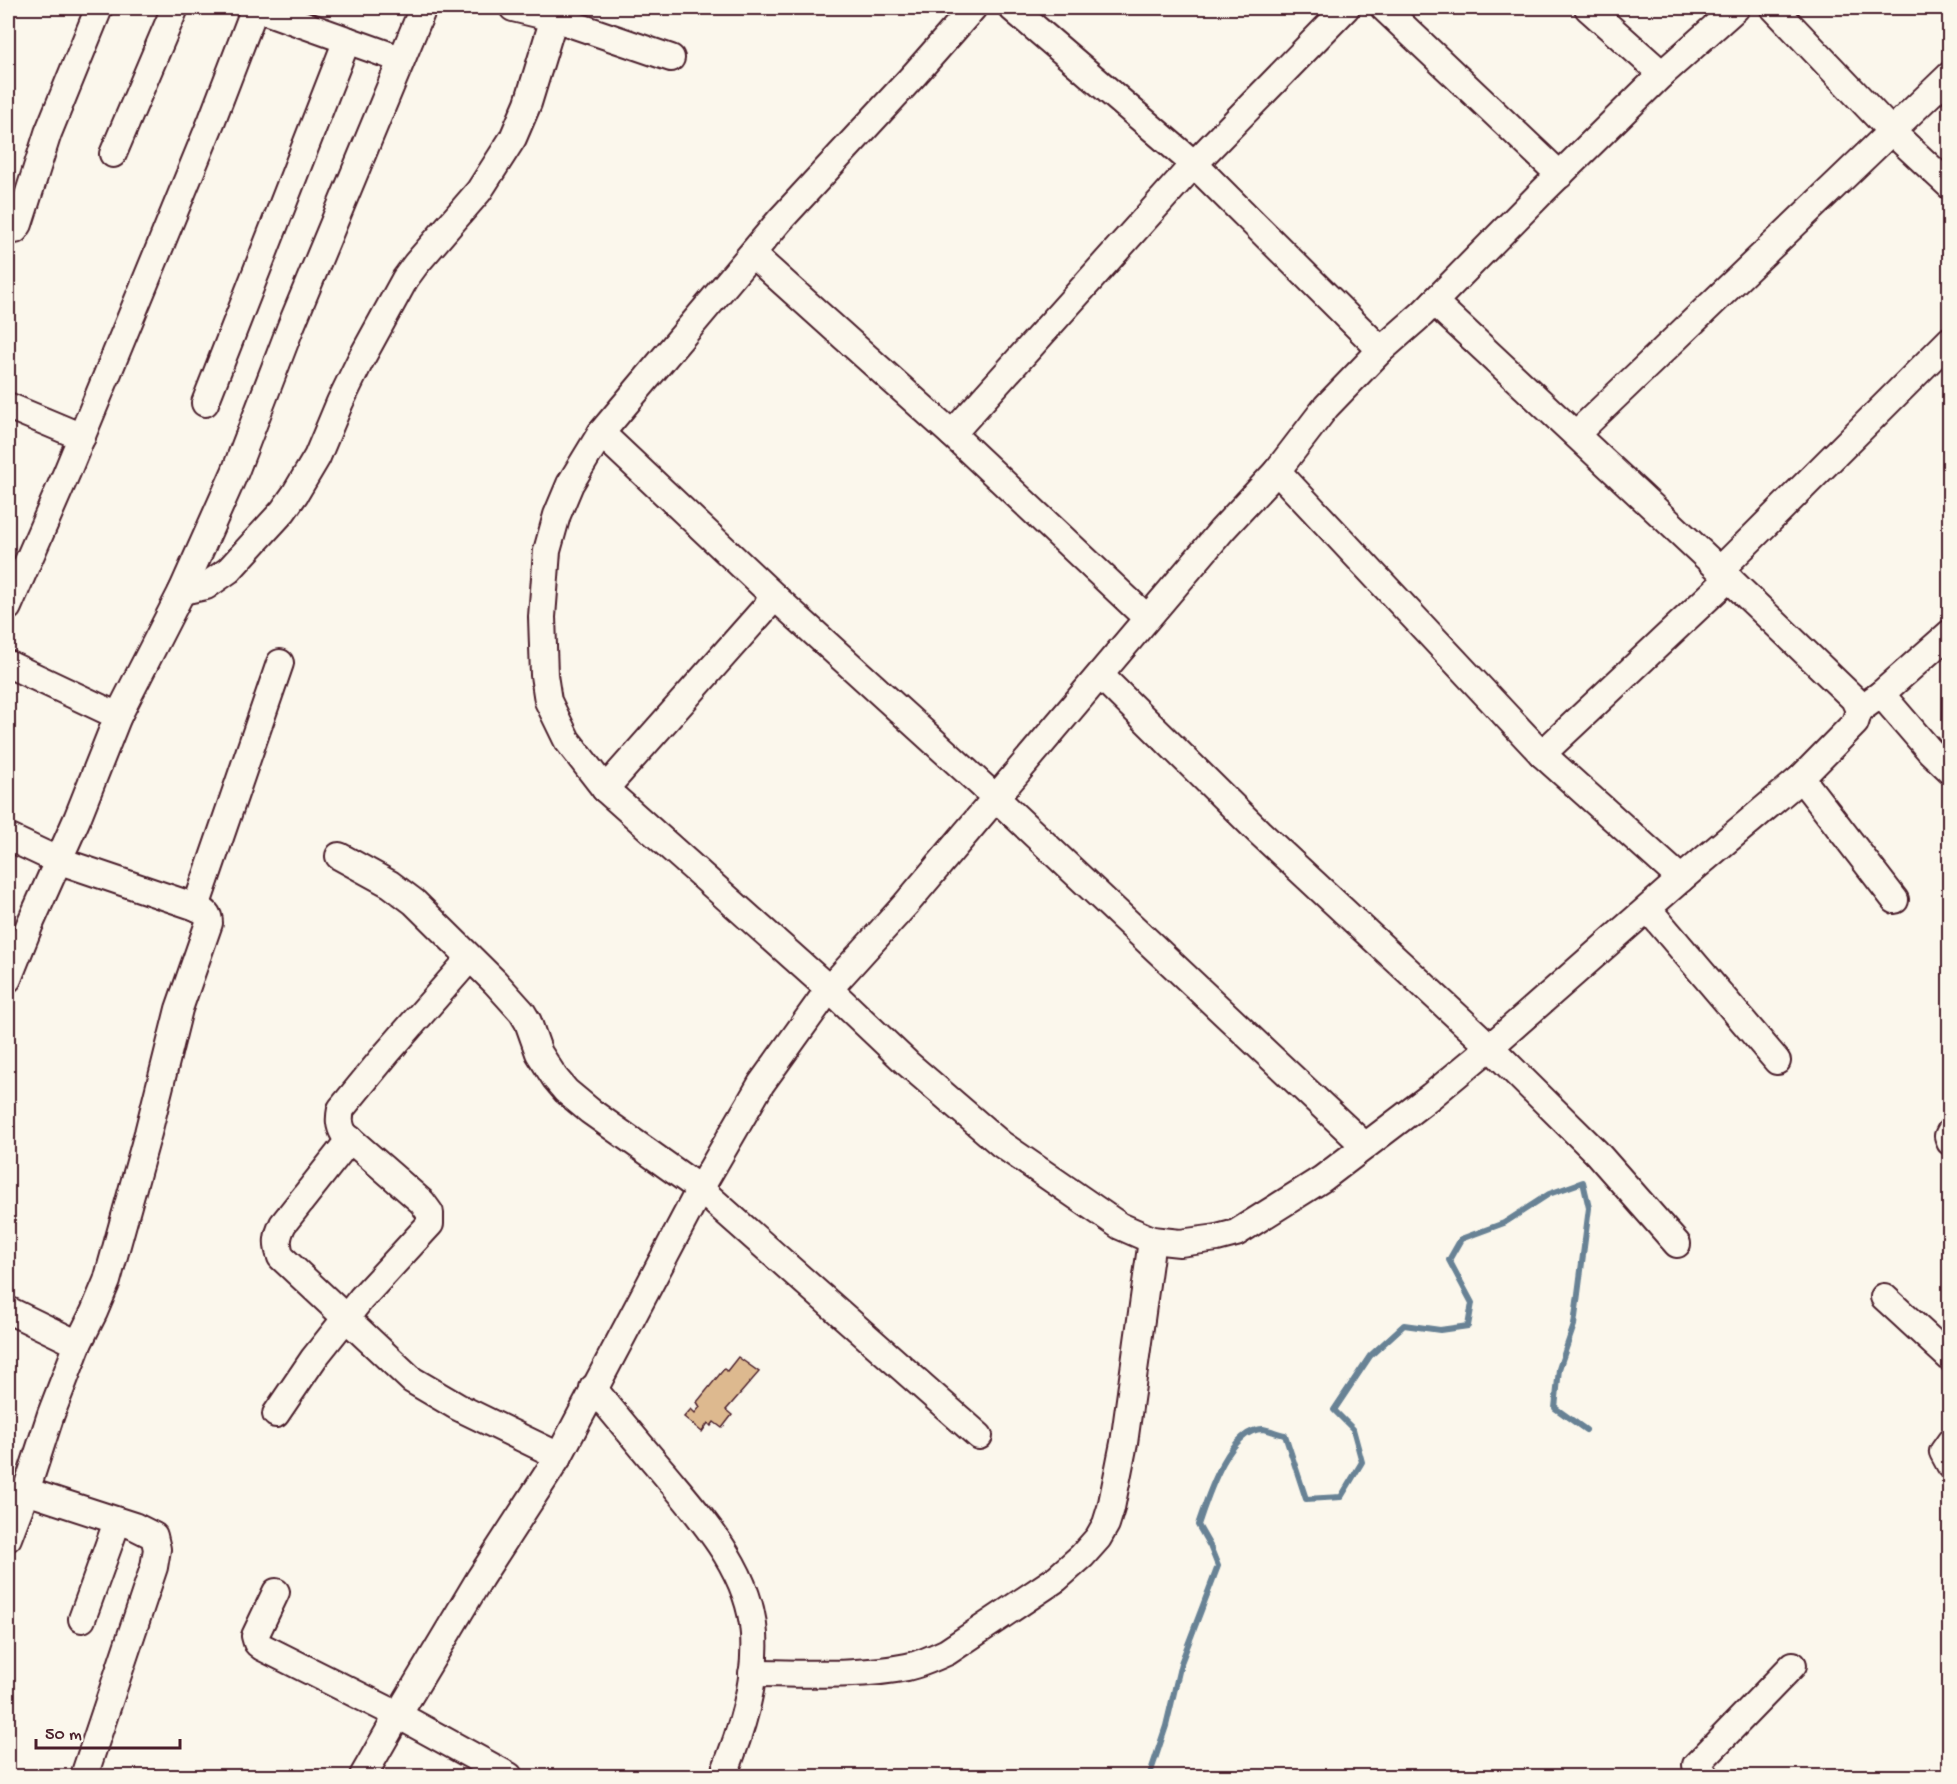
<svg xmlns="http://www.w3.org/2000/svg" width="1957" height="1784" font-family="'Gochi Hand',sans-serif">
<rect width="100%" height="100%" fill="#fbf7ec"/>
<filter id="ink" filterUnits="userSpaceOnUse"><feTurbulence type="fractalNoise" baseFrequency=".0167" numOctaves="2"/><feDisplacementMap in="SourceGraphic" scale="12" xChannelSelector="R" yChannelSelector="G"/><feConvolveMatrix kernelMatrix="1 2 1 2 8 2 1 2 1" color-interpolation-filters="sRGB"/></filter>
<g filter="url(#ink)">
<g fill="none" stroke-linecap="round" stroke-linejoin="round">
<path stroke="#678295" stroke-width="6" d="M1147 1776 1150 1774 1166 1726 1181 1663 1218 1566 1210 1546 1198 1525C1207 1499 1228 1429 1263 1429 1270 1430 1279 1434 1285 1435L1306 1499 1341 1497 1362 1462 1353 1429 1334 1410 1370 1356 1404 1325 1440 1330 1468 1326 1472 1303 1449 1260 1461 1239 1504 1223 1549 1194 1583 1182 1589 1208 1574 1325 1559 1369 1555 1408 1586 1430"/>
</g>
<path fill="#ddb98f" stroke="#4a1f2b" stroke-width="1.5" d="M738 1357 759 1372 726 1410 732 1415 722 1428 714 1422 711 1426 708 1423 702 1432 684 1417 691 1409 695 1413 700 1407 697 1402 724 1369 727 1371Z"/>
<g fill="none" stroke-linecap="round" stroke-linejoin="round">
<g stroke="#4a1f2b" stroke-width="30">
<g id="minor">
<path d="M257 8 400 59"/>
<path d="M513 8 554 18 671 58"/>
<path d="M973 8 914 75 780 220 601 433 570 484 557 515 547 551 542 617 544 675 548 701 567 740 605 789 829 989 907 1063 1001 1144 1120 1226 1152 1240 1180 1243 1217 1238 1236 1233 1322 1179 1431 1096 1490 1047 1681 879 1801 778 1855 723 1859 710 1854 699 1720 570 1950 340"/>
<path d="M1012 8 1194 164 1381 350"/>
<path d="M1384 8 1560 175"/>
<path d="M1588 8 1662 74 1736 8"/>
<path d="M1774 8 1891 131 1950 186"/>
<path d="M113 154 175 8"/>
<path d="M8 231 15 230 19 224 48 133 99 8"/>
<path d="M752 254 952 434 1147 618"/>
<path d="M1434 302 1720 570"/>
<path d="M205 403 347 40"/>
<path d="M8 406 82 437"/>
<path d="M601 433 775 597 996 798 1365 1146"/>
<path d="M952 434 1194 164 1346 8"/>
<path d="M1576 434 1950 75"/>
<path d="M1277 471 1542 754 1681 879"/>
<path d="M182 591 206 586 229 570 283 511 295 494 317 457 340 402 360 361 405 279 416 264 479 191 513 138 528 103 554 18"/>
<path d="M8 607 67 472 145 283 212 120 255 8"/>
<path d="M8 664 118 716"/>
<path d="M1100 675 1259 832 1490 1047 1596 1152 1677 1244"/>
<path d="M1881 694 1930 751 1950 770"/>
<path d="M1859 710 1881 694 1950 633"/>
<path d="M1542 754 1729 578"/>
<path d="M1801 778 1895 900"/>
<path d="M605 789 775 597"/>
<path d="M8 837 57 860 196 907C204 911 209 913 209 923L179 1009 148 1133 107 1281 94 1312 78 1344 51 1414 26 1491 8 1538"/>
<path d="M339 856 390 884 414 902 495 982 522 1012 528 1022 539 1053 555 1078 566 1091 590 1111 700 1189 979 1436"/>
<path d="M196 907 280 663"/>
<path d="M1648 909 1777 1061"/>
<path d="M8 979 30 924 77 819 118 716 182 591 235 472 291 326 423 8"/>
<path d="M1950 1132 1948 1136 1950 1142"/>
<path d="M350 1139 283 1224C277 1236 276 1244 281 1257L412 1380 458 1407 559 1456"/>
<path d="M1884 1297 1950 1358"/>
<path d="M8 1310 78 1344"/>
<path d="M593 1388C617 1417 640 1445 664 1473 702 1519 750 1571 754 1634 757 1683 741 1732 723 1776"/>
<path d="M276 1414 314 1358 361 1299 430 1224V1213L422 1202 344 1134C339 1125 339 1119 341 1109L387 1053 470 958"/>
<path d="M1950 1442 1943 1452 1950 1465"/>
<path d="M26 1491 134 1526 154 1536 157 1549 154 1567 84 1776"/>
<path d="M276 1592 255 1636 257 1643 262 1647 398 1715 509 1776"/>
<path d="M82 1619 117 1522"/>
<path d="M752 1673C803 1673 857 1677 907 1667 921 1664 934 1658 947 1652L1056 1579 1082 1556 1098 1538 1106 1524 1111 1508 1124 1443 1152 1240"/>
<path d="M363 1776 398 1715 480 1578 559 1456 700 1189 761 1084 829 989 906 904 1222 530 1277 471 1326 407 1381 350 1422 314 1543 191 1662 74"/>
<path d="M1706 1776 1696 1765 1793 1665"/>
</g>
</g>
<use href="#minor" stroke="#fbf7ec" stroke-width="26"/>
</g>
</g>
<rect width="1957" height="1784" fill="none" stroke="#fbf7ec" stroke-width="30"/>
<rect x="15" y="15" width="1927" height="1754" fill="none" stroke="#4a1f2b" stroke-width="2" filter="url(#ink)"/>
<path d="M36 1739v9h144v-9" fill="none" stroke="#4a1f2b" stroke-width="3"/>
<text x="45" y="1739" font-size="18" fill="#4a1f2b" stroke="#fbf7ec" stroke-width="4.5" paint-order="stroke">50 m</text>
</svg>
